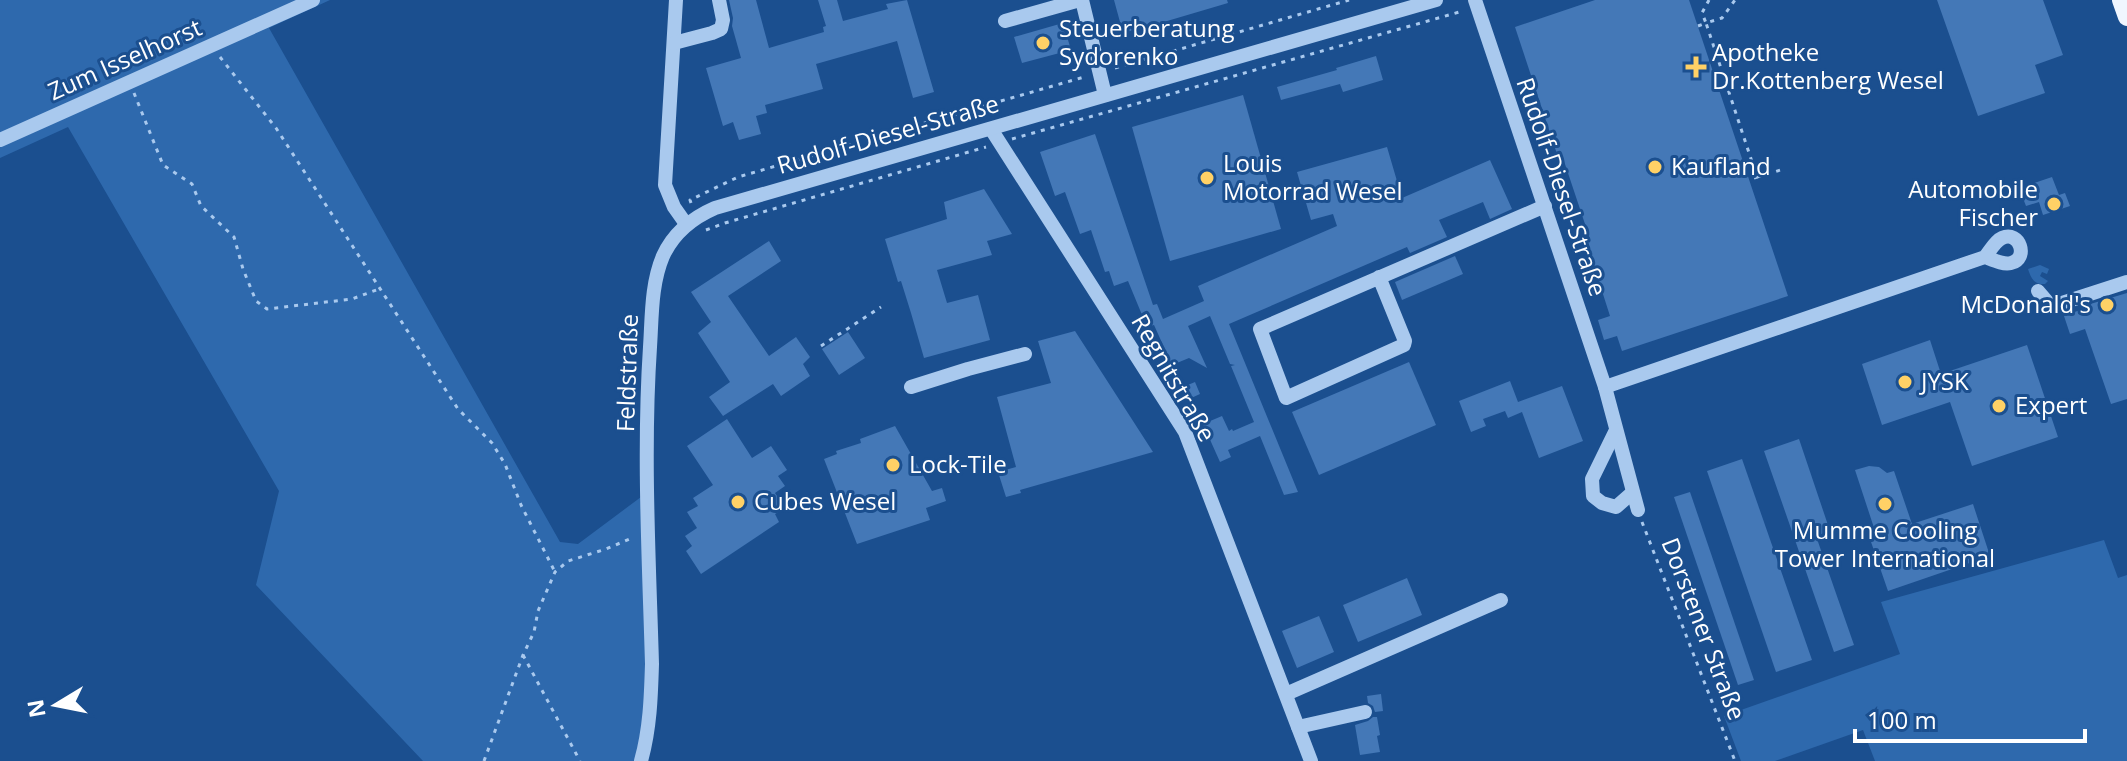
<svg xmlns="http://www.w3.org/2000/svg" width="2127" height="761" font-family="'Open Sans',sans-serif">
<rect width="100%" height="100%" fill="#1b4f8f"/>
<g fill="#2e69ad">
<path d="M0 0H330L269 28 560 542 578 544 641 497 648 710 636 761H423L256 585 279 491 68 127 0 158Z"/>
<path d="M2040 265 2049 269 2047 274 2042 272 2040 276 2048 281 2045 284C2034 285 2031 278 2028 269Z"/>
<path d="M2104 540 2118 578 2127 575V761H1875L1863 730 1775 761H1741L1724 716 1900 654 1881 602Z"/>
</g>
<g fill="#4478b7">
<path d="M729 0H756L769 48 824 32 823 27 826 26 818 0H837L843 21 888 9 886 4 907 0 934 92 913 98 897 41 816 64 823 89 765 105 767 113 756 116 761 134 739 140 733 122 723 126 706 68 741 58 732 26 733 18Z"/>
<path d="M1114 0H1227L1228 3 1157 24 1158 28 1145 32 1144 27 1123 33Z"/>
<path d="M1595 0H1689L1788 296 1622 351 1617 336 1604 340 1598 320 1610 316 1586 241 1590 239 1561 152 1557 154 1515 27Z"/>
<path d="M1937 0H2043L2063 55 2035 65 2045 93 1978 116Z"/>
<path d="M1063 23 1071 50 1022 63 1014 37Z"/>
<path d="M1376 56 1383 80 1343 92 1340 84 1281 100 1277 87 1337 70 1336 68Z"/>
<path d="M1243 95 1281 229 1170 261 1132 127Z"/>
<path d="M1095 134 1153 305 1157 304 1163 319 1204 301 1198 286 1337 226 1333 214 1311 220 1297 172 1387 147 1402 198 1490 160 1512 209 1490 219 1483 202 1439 220 1447 237 1410 253 1407 247 1229 324 1298 492 1284 495 1260 436 1228 450 1231 457 1220 462 1203 424 1222 416 1229 431 1232 429 1233 431 1254 422 1231 366 1235 365 1230 364 1210 316 1188 326 1207 368 1189 358 1172 365 1154 325 1147 327 1128 281 1114 286 1109 271 1105 272 1091 230 1080 234 1065 192 1055 196 1040 152Z"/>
<path d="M2052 177 2059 195 2065 193 2070 206 2043 215 2039 202 2026 206 2019 188Z"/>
<path d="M984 189 1012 234 987 241 992 255 937 270 947 303 978 295 990 340 924 358 911 313 901 281 898 282 885 239 947 219 944 202Z"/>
<path d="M769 241 781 261 728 296 769 356 796 337 810 357 803 364 810 376 781 396 773 384 723 416 709 397 730 382 698 333 711 322 691 292Z"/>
<path d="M1455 256 1463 274 1402 300 1395 282Z"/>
<path d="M2127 293V399L2111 404 2085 329 2070 334 2064 316 2088 307 2087 305Z"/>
<path d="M1075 331 1153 452 1020 490 1021 493 1006 497 998 472 1016 467 997 397 1051 383 1038 341Z"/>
<path d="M848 332 865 358 839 375 822 349Z"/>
<path d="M1930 340 1941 374 2027 345 2058 437 1972 466 1950 402 1882 425 1862 364Z"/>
<path d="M1409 362 1436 425 1319 475 1292 412Z"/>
<path d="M1510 381 1518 402 1562 386 1583 441 1539 458 1522 412 1508 418 1505 411 1483 419 1486 426 1471 432 1459 401Z"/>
<path d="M1195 382 1200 394 1189 399 1183 387Z"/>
<path d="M727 419 752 458 771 446 787 470 778 476 785 486 775 493 785 508 775 514 779 522 701 574 686 551 692 546 685 536 697 528 687 512 698 506 693 498 713 485 687 446Z"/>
<path d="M895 426 932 491 942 488 946 501 926 508 930 520 857 544 824 459 837 454 836 451 861 443 860 439Z"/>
<path d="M1799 439 1830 531 1816 536 1854 645 1834 652 1764 451Z"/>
<path d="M1742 459 1812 660 1776 672 1707 471Z"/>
<path d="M1869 466 1879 467 1887 473 1894 471 1912 524 1973 504 1990 556 1888 591 1870 539 1877 537 1855 470Z"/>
<path d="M1690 492 1754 680 1738 685 1674 497Z"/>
<path d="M1407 578 1422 615 1358 642 1343 605Z"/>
<path d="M1319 616 1334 652 1297 668 1282 631Z"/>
<path d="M1381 694 1383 711 1375 712 1373 706 1368 703 1367 696Z"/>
<path d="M1373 717H1377L1380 735 1377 736 1380 752 1360 755 1355 725 1368 721Z"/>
</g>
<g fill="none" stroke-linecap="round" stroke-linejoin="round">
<g stroke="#a9c9ee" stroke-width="3" stroke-dasharray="4 6" stroke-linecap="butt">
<path d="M1709 0 1702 13 1706 23 1722 18 1735 0"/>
<path d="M1698 26 1706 23 1757 177 1749 180"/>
<path d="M220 57 276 128 458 409 492 443 505 464 521 505 555 572"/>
<path d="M1115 68 1349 0"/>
<path d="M134 93 163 165 192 184 201 206 234 237 243 269 256 301 267 309 352 299 379 289"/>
<path d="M1012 139 1463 11"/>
<path d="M1757 177 1784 169"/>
<path d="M691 203 690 200 738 177 1084 77"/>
<path d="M706 230 725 223 986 147"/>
<path d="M821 346 881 307"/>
<path d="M1642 522 1735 761"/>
<path d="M523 655 580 761"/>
<path d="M484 761 523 655 534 632 538 611 555 572 568 561 606 549 632 538"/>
</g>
<g stroke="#a9c9ee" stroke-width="14">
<path d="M676 0 665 185 674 207 686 224"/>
<path d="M1082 0 1105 95"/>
<path d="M1475 0 1605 387 1638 510"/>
<path d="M1005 21 1080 0"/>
<path d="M674 43 712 33 721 29 723 20 719 0"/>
<path d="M991 129 1185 432 1311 761"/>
<path d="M0 140 313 0"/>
<path d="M1379 277 1405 341 1404 345 1286 398 1260 329 1545 206"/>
<path d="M2038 291 2050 305H2056L2127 282"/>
<path d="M911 387 968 369 1025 354"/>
<path d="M1605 387 1985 257C1990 251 1995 241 2002 238 2020 230 2029 259 2011 263 2003 265 1993 260 1985 257"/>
<path d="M1616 430 1592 479 1593 496 1602 503 1616 507 1632 493"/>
<path d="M1286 694 1501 600"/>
<path d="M1298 727 1365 712"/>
<path d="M641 761C650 729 651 697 652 664 649 559 643 452 650 347 652 317 651 284 663 256 674 232 692 218 715 208L1436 0"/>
</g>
<path stroke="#f0f6ff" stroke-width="18" d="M2121 0 2127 17"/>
</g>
<g fill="#ffd166" stroke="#1b4f8f" stroke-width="3">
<circle cx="1043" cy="43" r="8"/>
<path d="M1692 55h8v8h8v8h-8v8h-8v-8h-8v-8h8z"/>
<circle cx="1655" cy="167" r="8"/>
<circle cx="1207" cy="178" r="8"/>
<circle cx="2054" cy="204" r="8"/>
<circle cx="2107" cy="305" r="8"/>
<circle cx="1905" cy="382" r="8"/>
<circle cx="1999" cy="406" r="8"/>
<circle cx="893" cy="465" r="8"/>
<circle cx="738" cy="502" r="8"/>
<circle cx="1885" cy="504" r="8"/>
</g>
<g text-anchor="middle" stroke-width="6" stroke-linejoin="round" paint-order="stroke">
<g font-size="24" fill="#fff" stroke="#1b4f8f" text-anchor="start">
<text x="1059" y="37">Steuerberatung<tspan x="1059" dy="28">Sydorenko</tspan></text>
<text x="1712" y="61">Apotheke<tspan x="1712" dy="28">Dr.Kottenberg Wesel</tspan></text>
<text x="1223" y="172">Louis<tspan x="1223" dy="28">Motorrad Wesel</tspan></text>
<text x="1671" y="175">Kaufland</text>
<text x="2038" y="198" text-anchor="end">Automobile<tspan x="2038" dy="28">Fischer</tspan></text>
<text x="2091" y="313" text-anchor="end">McDonald's</text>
<text x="1921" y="390">JYSK</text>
<text x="2015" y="414">Expert</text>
<text x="909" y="473">Lock-Tile</text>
<text x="754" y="510">Cubes Wesel</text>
<text x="1885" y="539" text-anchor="middle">Mumme Cooling<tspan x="1885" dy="28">Tower International</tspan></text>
</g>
<g font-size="24" fill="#fff" stroke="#1b4f8f">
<text transform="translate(125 60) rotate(-24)" y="8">Zum Isselhorst</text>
<text transform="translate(888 135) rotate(-16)" y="8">Rudolf-Diesel-Straße</text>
<text transform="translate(1561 187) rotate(71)" y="8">Rudolf-Diesel-Straße</text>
<text transform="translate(628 373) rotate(-88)" y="8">Feldstraße</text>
<text transform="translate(1173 378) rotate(60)" y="8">Regnitstraße</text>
<text transform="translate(1703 629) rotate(69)" y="8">Dorstener Straße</text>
</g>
</g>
<g transform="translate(56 705) rotate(260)" stroke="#1b4f8f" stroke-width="6" paint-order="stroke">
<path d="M0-6L14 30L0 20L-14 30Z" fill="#ffffff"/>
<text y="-12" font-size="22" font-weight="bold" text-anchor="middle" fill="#ffffff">N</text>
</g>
<path d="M1855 729v12h230v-12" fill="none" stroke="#ffffff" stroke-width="4"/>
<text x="1867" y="729" font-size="24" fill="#ffffff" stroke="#1b4f8f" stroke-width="6" paint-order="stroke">100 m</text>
</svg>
